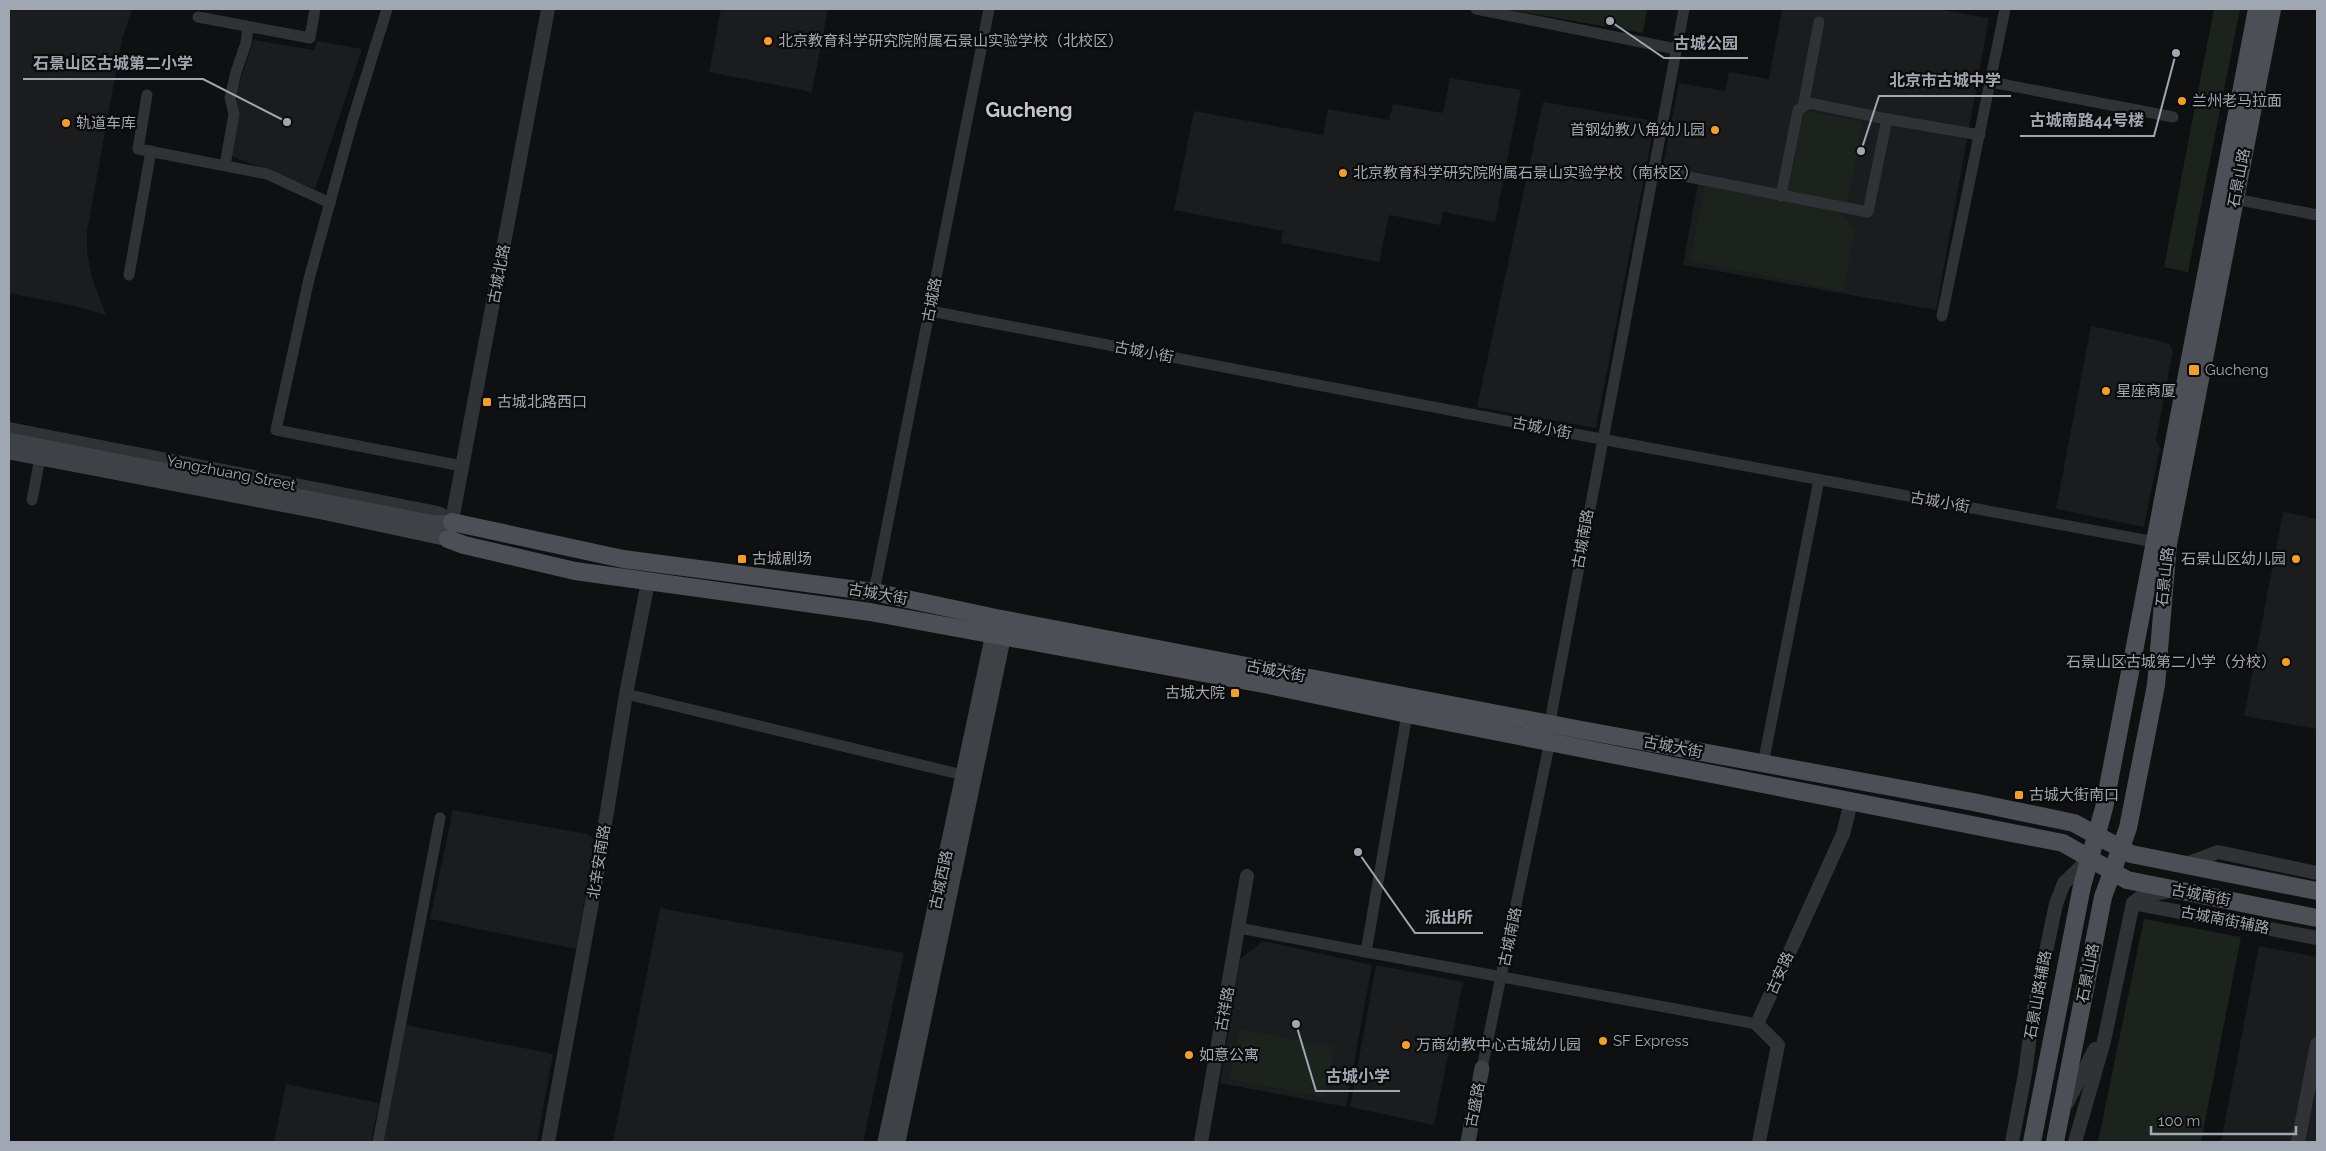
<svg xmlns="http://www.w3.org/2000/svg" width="2326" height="1151" font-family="Raleway,'Noto Sans SC',sans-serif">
<rect width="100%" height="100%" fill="#0f1011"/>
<g fill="#1b1c1e">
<path d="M9 9H132L122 39 87 231V252L92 278 106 315 75 306 9 293Z"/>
<path d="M721 9H828L812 92 709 72Z"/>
<path d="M1782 9H1936L1989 18 1936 310 1683 265 1698 183 1661 176 1679 83 1725 91 1729 72 1769 79Z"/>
<path d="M254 40 314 50 317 41 362 49 315 189 231 156 238 113 236 93Z"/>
<path d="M1450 78 1521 90 1495 222 1443 212 1440 225 1389 215 1379 262 1281 243 1283 231 1174 210 1194 111 1323 135 1328 109 1389 120 1393 104 1443 113Z"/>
<path d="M1543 102 1655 121 1596 428 1477 407Z"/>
<path d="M2091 326 2156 340 2169 344 2173 350 2156 440 2160 448 2144 527 2056 509Z"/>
<path d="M2283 512 2317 519V729L2244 716Z"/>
<path d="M453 810 587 834 595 840 576 949 430 919Z"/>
<path d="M660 908 904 953 863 1142H613Z"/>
<path d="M1263 941 1372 965 1346 1107 1220 1083 1240 959Z"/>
<path d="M2259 946 2317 957V1142H2221Z"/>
<path d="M1376 965 1463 982 1434 1125 1350 1107Z"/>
<path d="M406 1025 553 1054 537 1142H383Z"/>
<path d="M286 1084 379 1103 371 1142H274Z"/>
</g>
<g fill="#1c231c">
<path d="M1506 9H1647L1643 33Z"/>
<path d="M2214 9H2240L2188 272 2164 267Z"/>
<path d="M1804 111 1863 122 1847 206 1788 195Z"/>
<path d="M1705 185 1837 211 1855 229 1843 291 1690 261Z"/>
<path d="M2144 919 2241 937 2201 1142H2098Z"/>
<path d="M1239 1029 1334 1047 1324 1097 1229 1079Z"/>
</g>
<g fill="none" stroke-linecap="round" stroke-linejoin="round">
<g stroke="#303236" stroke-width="11">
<path d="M387 9 352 122 309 279 276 430 462 466"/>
<path d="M1476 9 1676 49"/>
<path d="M198 17 310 38 315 9"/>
<path d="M1991 82 2173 117"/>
<path d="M147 95 138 149 267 174 330 203"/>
<path d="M1803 107 1819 22"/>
<path d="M1887 119 1980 135"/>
<path d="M225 165 234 114 230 98 236 72 246 43 248 27"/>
<path d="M1653 170 1868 212 1887 119 1809 103 1798 110 1781 196"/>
<path d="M2235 199 2317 215"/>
<path d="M129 275 151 151"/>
<path d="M930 311 1601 439 2155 542"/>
<path d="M1942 316 2005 9"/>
<path d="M32 500 40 458"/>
<path d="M874 592 989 9"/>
<path d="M626 694 963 775"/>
<path d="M1763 764 1819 480"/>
<path d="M1239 928 1366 952 1407 714"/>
<path d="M1366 952 1757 1024"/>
<path d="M1482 1068 1550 741 1552 711 1684 9"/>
<path d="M378 1142 440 818"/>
</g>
<g stroke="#303236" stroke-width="14">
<path d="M9 429 438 513 452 522"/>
<path d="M450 531 548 9"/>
<path d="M2186 864 2218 852 2317 873"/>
<path d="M2133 903 2317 938"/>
<path d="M2067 1103 2095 1049"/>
<path d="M548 1142 595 886 626 694 648 582"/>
<path d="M1201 1142 1247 876"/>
<path d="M1759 1142 1778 1045 1757 1024 1843 834 1851 802"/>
<path d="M2012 1142 2025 1074 2033 1013 2056 904 2064 883 2089 859"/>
<path d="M2075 1142 2104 1041 2133 903 2142 896 2170 891"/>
<path d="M2298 1142 2317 1044"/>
</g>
<g stroke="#3e4146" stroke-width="15">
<path d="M9 440 425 521 436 523 452 522"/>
<path d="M9 452 327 513 448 539"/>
<path d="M885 1142 995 624"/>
<path d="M898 1142 1006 625"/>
<path d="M1468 1142 1482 1068"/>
</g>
<g stroke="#4c4f55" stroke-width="18">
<path d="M452 522 623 559 874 592 996 618 1571 728 1973 802 2074 823 2131 854 2317 891"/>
<path d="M448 539 464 545 575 571 870 612 1269 685 1407 714 2063 843 2127 880 2317 918"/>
<path d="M2032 1142 2082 886 2104 808 2257 9"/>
<path d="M2055 1142 2103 897 2128 828 2156 685 2168 544 2272 9"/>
</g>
</g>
<g fill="#f49f24" stroke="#0b0b0c" stroke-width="2">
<circle cx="768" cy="41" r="5"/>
<circle cx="2182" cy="101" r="5"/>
<circle cx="66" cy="123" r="5"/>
<circle cx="1715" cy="130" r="5"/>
<circle cx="1343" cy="173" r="5"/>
<rect x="2188" y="364" width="12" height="12" rx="2.5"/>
<circle cx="2106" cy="391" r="5"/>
<rect x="482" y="397" width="10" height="10" rx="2.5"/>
<rect x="737" y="554" width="10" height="10" rx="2.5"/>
<circle cx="2296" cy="559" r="5"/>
<circle cx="2286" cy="662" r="5"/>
<rect x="1230" y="688" width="10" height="10" rx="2.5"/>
<rect x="2014" y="790" width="10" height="10" rx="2.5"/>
<circle cx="1603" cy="1041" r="5"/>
<circle cx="1406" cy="1045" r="5"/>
<circle cx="1189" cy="1055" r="5"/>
</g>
<g text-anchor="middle" stroke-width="4.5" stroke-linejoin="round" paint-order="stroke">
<g font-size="15" fill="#a0a7b2" stroke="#0b0b0c" text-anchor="start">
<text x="778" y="46">北京教育科学研究院附属石景山实验学校（北校区）</text>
<text x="2192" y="106">兰州老马拉面</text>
<text x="76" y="128">轨道车库</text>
<text x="1705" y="135" text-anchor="end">首钢幼教八角幼儿园</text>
<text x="1353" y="178">北京教育科学研究院附属石景山实验学校（南校区）</text>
<text x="2205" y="375">Gucheng</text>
<text x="2116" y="396">星座商厦</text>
<text x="497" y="407">古城北路西口</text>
<text x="752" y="564">古城剧场</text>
<text x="2286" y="564" text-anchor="end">石景山区幼儿园</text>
<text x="2276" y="667" text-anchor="end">石景山区古城第二小学（分校）</text>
<text x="1225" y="698" text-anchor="end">古城大院</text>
<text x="2029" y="800">古城大街南口</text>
<text x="1613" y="1046">SF Express</text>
<text x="1416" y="1050">万商幼教中心古城幼儿园</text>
<text x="1199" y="1060">如意公寓</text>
</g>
<g font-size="15" fill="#a0a7b2" stroke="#0b0b0c">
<text transform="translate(2239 178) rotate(-79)" y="5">石景山路</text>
<text transform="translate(499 274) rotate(-79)" y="5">古城北路</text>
<text transform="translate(932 300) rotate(-79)" y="5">古城路</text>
<text transform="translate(1144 352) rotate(11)" y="5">古城小街</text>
<text transform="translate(1542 428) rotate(11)" y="5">古城小街</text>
<text transform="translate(231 473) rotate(11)" y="5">Yangzhuang Street</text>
<text transform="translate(1940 502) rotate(10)" y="5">古城小街</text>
<text transform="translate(1583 539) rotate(-80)" y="5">古城南路</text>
<text transform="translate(2165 577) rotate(-84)" y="5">石景山路</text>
<text transform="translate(878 594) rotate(10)" y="5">古城大街</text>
<text transform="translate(1276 671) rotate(11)" y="5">古城大街</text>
<text transform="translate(1673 747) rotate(11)" y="5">古城大街</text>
<text transform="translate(599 862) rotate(-81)" y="5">北辛安南路</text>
<text transform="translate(941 880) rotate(-78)" y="5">古城西路</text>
<text transform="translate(2201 895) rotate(11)" y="5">古城南街</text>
<text transform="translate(2225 920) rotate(11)" y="5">古城南街辅路</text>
<text transform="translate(1510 937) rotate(-78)" y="5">古城南路</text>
<text transform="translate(1780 973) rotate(-66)" y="5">古安路</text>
<text transform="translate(2088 973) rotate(-79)" y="5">石景山路</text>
<text transform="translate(2038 995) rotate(-80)" y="5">石景山路辅路</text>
<text transform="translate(1225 1009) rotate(-80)" y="5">古祥路</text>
<text transform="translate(1475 1105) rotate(-79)" y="5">古盛路</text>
</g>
<g font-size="20" font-weight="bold" fill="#c1c6ce" stroke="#0b0b0c">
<text x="1029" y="117">Gucheng</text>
</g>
</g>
<path fill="none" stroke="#a0a7b2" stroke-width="2" d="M1610 21L1664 58H1748M287 122L203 79H23M1861 151L1879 96H2011M2176 53L2154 136H2020M1358 852L1415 933H1483M1296 1024L1316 1091H1400"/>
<g fill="#a0a7b2" stroke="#0b0b0c" stroke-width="2">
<circle cx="1610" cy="21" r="5"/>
<circle cx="287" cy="122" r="5"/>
<circle cx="1861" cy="151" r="5"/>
<circle cx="2176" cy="53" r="5"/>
<circle cx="1358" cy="852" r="5"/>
<circle cx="1296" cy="1024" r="5"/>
</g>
<g font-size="16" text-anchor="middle" font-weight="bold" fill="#a0a7b2" stroke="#0b0b0c" stroke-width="4.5" stroke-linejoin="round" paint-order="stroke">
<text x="1706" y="49">古城公园</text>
<text x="113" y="69">石景山区古城第二小学</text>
<text x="1945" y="86">北京市古城中学</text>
<text x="2087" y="126">古城南路44号楼</text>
<text x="1449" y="923">派出所</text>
<text x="1358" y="1082">古城小学</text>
</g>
<rect width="2326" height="1151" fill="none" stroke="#a0a7b2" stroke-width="20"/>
<path d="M2151 1126v8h145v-8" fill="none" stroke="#a0a7b2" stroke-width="2.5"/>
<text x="2158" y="1126" font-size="15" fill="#a0a7b2" stroke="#0b0b0c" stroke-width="4" paint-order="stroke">100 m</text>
</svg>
